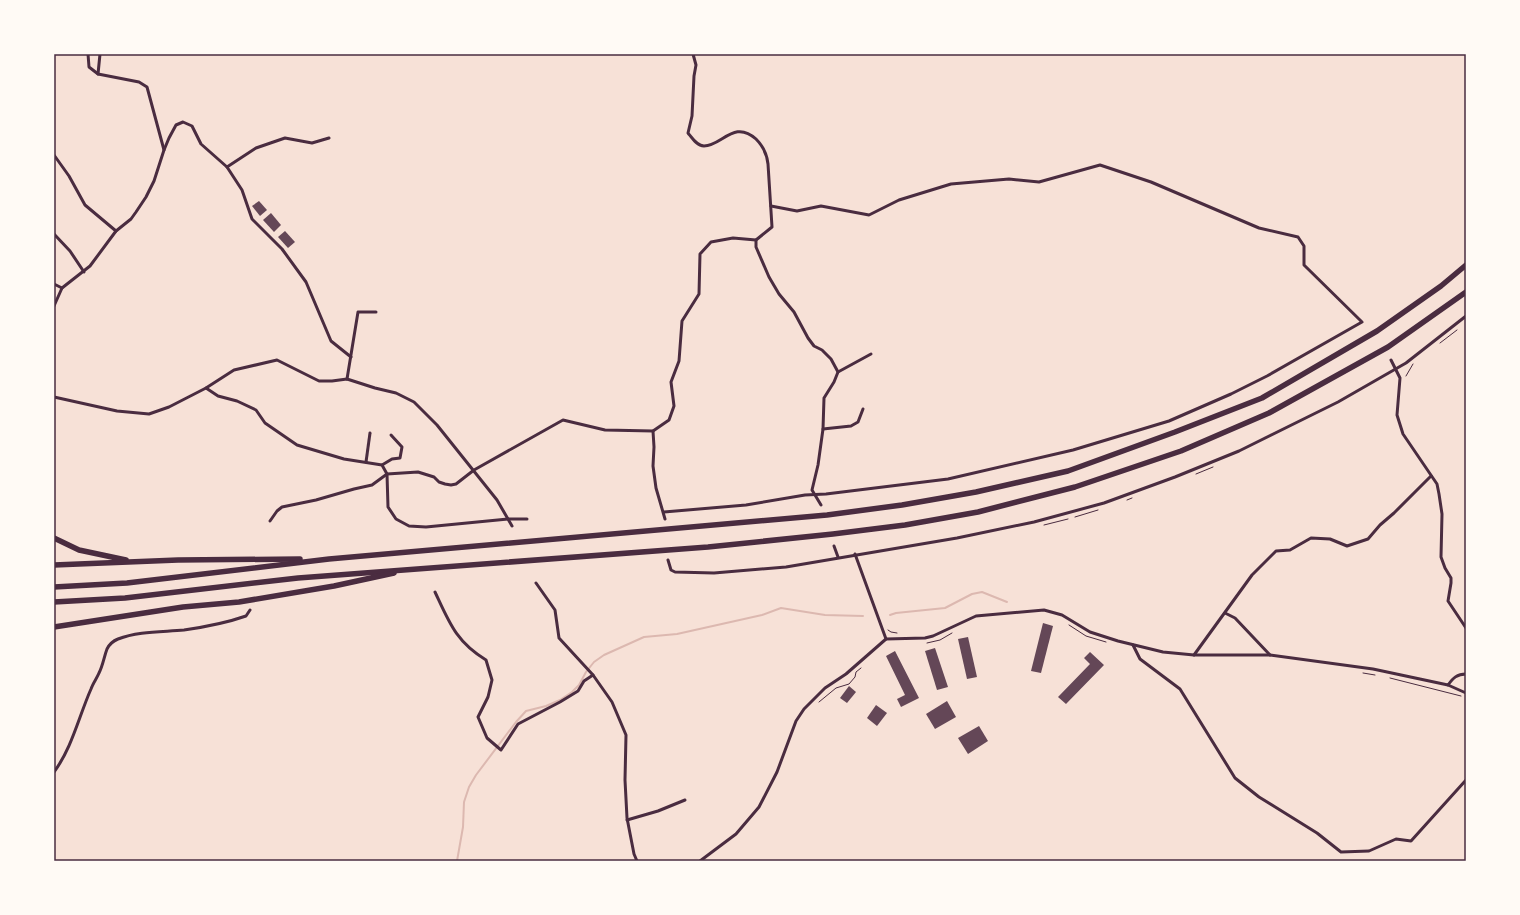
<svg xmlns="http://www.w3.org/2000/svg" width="1520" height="915" font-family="'IBM Plex Serif',serif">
<rect width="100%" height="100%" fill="#f7e1d7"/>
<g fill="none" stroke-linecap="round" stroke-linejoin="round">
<g stroke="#dcb8b0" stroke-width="2">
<path d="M890 615 896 613 945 608 972 594 982 592 1007 602"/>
<path d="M457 861 463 827 464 802 469 787 476 775 516 722 526 711 546 706 560 700 572 692 579 685 586 672 594 662 604 655 644 637 677 634 762 615 781 608 825 615 863 616"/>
</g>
</g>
<g fill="#644757">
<path d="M259 201 267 210 260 216 252 206Z"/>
<path d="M271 213 281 225 274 232 263 220Z"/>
<path d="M285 231 295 242 288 248 278 237Z"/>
<path d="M1043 623 1053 626 1041 673 1031 671Z"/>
<path d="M968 637 977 677 967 679 958 639Z"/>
<path d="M935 648 948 687 937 690 925 651Z"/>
<path d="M895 651 919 698 901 707 897 699 905 695 886 656Z"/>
<path d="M1090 652 1104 665 1066 704 1058 697 1090 664 1084 658Z"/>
<path d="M849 686 856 692 847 703 840 698Z"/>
<path d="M947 701 956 717 935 729 926 714Z"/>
<path d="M876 705 887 713 877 726 867 718Z"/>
<path d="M979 726 988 741 968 754 958 738Z"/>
</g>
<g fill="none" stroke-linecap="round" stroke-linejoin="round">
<g stroke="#4a2c40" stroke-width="1">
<path d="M1440 343 1457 330"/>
<path d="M1406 376 1413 364"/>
<path d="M1196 474 1213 467"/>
<path d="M1127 500 1132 498"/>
<path d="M1075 517 1098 510"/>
<path d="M1044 525 1068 519"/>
<path d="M1069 625 1086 636 1106 642"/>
<path d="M888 630 891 632 897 633"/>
<path d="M927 643 940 640 952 633"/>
<path d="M1363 673 1375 675"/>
<path d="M1390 678 1461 696"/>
<path d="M819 702 836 688 849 684 855 677 856 672 861 668"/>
</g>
<g stroke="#4a2c40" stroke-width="3">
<path d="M88 54 89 67 98 74 139 82 147 87 164 150"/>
<path d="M693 54 696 65 694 76 692 116 688 133C692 138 697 146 704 146 722 146 734 119 756 139 763 146 767 154 768 164L772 227 756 240V247L769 277 779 294 794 312 808 338 814 346 822 350 831 359 838 372 834 382 824 398 823 429 818 465 812 490 821 505"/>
<path d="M98 74 100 54"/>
<path d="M54 155 69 176 85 205 116 231"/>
<path d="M227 167 256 148 285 138 312 143 329 138"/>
<path d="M54 234 70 251 84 272"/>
<path d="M54 284 62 288"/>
<path d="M54 306 62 288 90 266 116 231 131 219 136 212 146 197 154 181 164 150 169 138 176 125 183 122 192 126 201 144 227 167 242 190 252 219 282 249 306 282 331 341 351 357"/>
<path d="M1391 360 1400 378 1397 415 1403 434 1437 484 1439 494 1442 514 1441 557 1445 568 1451 578V583L1448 601 1466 628"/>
<path d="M838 372 871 354"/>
<path d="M347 379 358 312H376"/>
<path d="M206 388 218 396 237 401 256 410 265 423 297 445 344 459 382 465 387 474 388 507 396 519 409 526 426 527 508 519H527"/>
<path d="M54 397 117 411 149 414 169 407 206 388 234 370 277 360 319 381H332L347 379 375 388 396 393 414 402 437 425 497 500 512 526"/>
<path d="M823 429 851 426 858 422 863 409"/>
<path d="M653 431 654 447 653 466 656 488 665 519"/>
<path d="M366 462 370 433"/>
<path d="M382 465 392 459 400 458 402 447 391 435"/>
<path d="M664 512 746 505 805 495 826 494 948 479 1073 450 1169 421 1231 394 1267 376 1362 322 1304 265V246L1298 237 1259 228 1151 182 1100 165 1039 182 1009 179 951 184 899 200 869 215 821 206 797 211 771 206"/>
<path d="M270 521 277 511 282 507 316 500 354 489 372 485 387 474 418 472 434 477 439 482 445 484 451 485 456 484 474 470 563 420 605 430 653 431 669 420 674 406 671 382 679 361 682 321 699 294 700 254 711 242 733 238 756 240"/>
<path d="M834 546 838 557"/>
<path d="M855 554 886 639"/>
<path d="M668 560 671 570 675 572 714 573 786 567 957 538 1034 522 1104 503 1175 477 1239 451 1338 402 1406 363 1466 316"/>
<path d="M536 583 555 610 559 638 593 675 612 702 626 735 625 780 627 818 634 854 637 861"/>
<path d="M435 592C449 622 456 642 486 660L492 680 488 697 478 717 487 738 501 750 518 724 560 702 578 691 584 681 593 675"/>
<path d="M1225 613 1235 618 1270 655"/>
<path d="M1133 645 1140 659 1180 689 1235 778 1259 797 1317 833 1341 852 1369 851 1396 839 1411 841 1466 780"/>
<path d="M1194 655H1270L1373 669 1448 685C1453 678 1457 674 1466 674"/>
<path d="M1448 685 1466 693"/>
<path d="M54 772C72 748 79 716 91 689 93 683 97 678 99 673 103 665 104 657 107 649 109 645 113 641 118 639 138 631 163 632 184 630 205 627 226 623 246 616L250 610"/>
<path d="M627 820 658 811 685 800"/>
<path d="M700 861 736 834 759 807 777 772 796 721 804 709 825 688 846 674 886 639 925 638 933 636 976 616 1044 610 1062 615 1090 632 1118 641 1163 652 1194 655 1252 575 1276 551 1290 550 1311 538 1330 539 1347 546 1368 539 1380 525 1394 513 1431 476"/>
</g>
<g stroke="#4a2c40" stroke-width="5.5">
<path d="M54 538 79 550 126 560"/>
<path d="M54 565 178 560 300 559"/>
<path d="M54 587 127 583 329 559 827 515 902 505 976 492 1068 471 1175 432 1262 398 1377 331 1441 286 1466 265"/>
<path d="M54 602 125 598 298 578 708 547 833 534 905 525 978 512 1075 487 1181 451 1269 413 1388 347 1466 292"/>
<path d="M54 627 183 607 239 602 334 586 394 573"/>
</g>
</g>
<rect width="1520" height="915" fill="none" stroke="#fffaf5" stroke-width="110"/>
<rect x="55" y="55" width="1410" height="805" fill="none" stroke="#4a2c40" stroke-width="1.5"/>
</svg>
